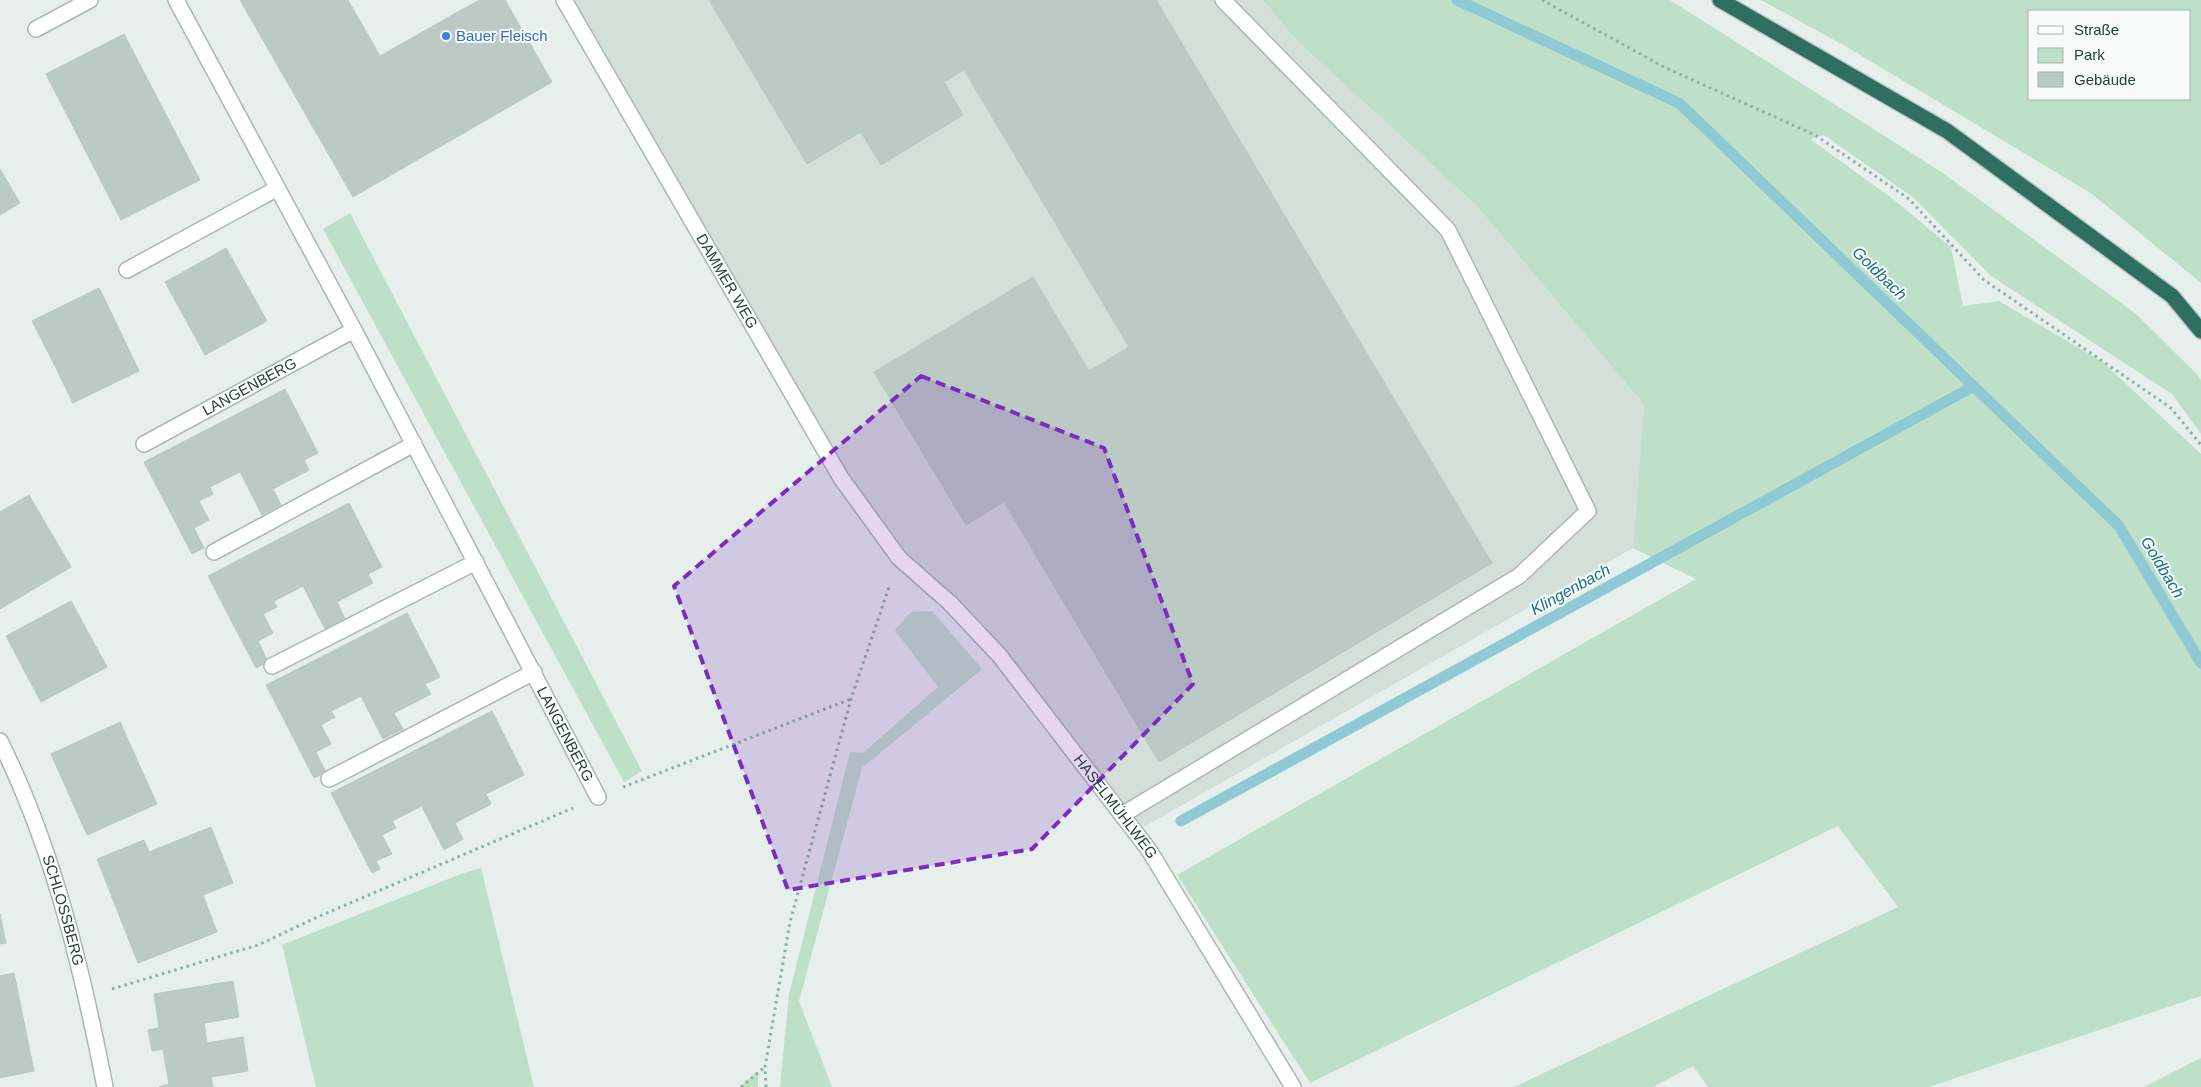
<svg xmlns="http://www.w3.org/2000/svg" width="2201" height="1087" font-family="Arial,sans-serif">
<rect width="100%" height="100%" fill="#e6efeb"/>
<path fill="#d4dfda" d="M572 0H1263L1296 40 1477 206 1644 405 1633 548 1144 827 994 639 903 551 845 471Z"/>
<g fill="#bfe0c8" fill-rule="evenodd">
<path d="M1263 0H1670L1943 173 2136 314 2197 374 2201 380V434L2172 394 1991 276 1914 198 1824 135 1810 139 1893 199 1951 247 1963 306 1999 301 2103 362 2201 454V996L1929 1087H1708L1693 1066 1653 1087H1514L1898 907 1838 826 1310 1083 1177 875 1696 579 1633 548 1644 405 1477 206 1296 40Z"/>
<path d="M1761 0H2201V283L2092 194 1845 46ZM2030 11H2190V99H2030Z"/>
<path d="M350 213 642 771 624 782 323 229Z"/>
<path d="M932 611 982 669 862 768 799 1001 832 1087H780L789 994 850 752 863 753 938 687 895 630 911 612Z"/>
<path d="M481 868 534 1087H316L282 945 461 874Z"/>
<path d="M2201 1058V1087H2144Z"/>
<path d="M758 1071V1087H740Z"/>
</g>
<g fill="none" stroke-linecap="round" stroke-linejoin="round">
<g stroke="#8ec9d4" stroke-width="11">
<path d="M1457 0 1679 103 2119 526 2201 663"/>
<path d="M1181 821 1974 386"/>
</g>
</g>
<g fill="#bbcac4" stroke="#b8c9c2">
<path d="M240 0H348L380 56 479 0H505L552 82 353 197Z"/>
<path d="M709 0H1156L1492 563 1159 762 1004 502 966 525 874 372 1033 277 1089 371 1129 347 964 70 944 82 963 115 881 165 861 132 807 164Z"/>
<path d="M124 34 200 180 121 220 46 74Z"/>
<path d="M0 169 20 203 0 215Z"/>
<path d="M226 248 267 321 205 355 165 282Z"/>
<path d="M99 288 119 329 53 362 32 321Z"/>
<path d="M119 329 139 371 73 403 53 362Z"/>
<path d="M285 389 318 453 304 460 309 470 273 489 281 505 262 515 216 425Z"/>
<path d="M216 425 240 472 210 487 213 494 199 501 209 520 194 528 204 548 192 554 144 462Z"/>
<path d="M29 495 71 567 0 609V512Z"/>
<path d="M349 503 382 567 368 574 373 583 337 602 345 619 325 629 279 539Z"/>
<path d="M279 539 303 586 274 601 277 607 263 614 273 633 258 641 268 662 256 668 208 576Z"/>
<path d="M71 601 107 667 41 702 6 636Z"/>
<path d="M407 613 440 677 425 684 431 694 394 713 403 729 383 739 337 649Z"/>
<path d="M337 649 361 696 331 711 335 717 321 725 331 744 316 752 326 772 314 778 266 685Z"/>
<path d="M492 711 524 775 486 794 491 804 455 823 463 839 444 850 398 759Z"/>
<path d="M120 722 157 804 87 835 51 754Z"/>
<path d="M398 759 422 806 392 821 396 828 382 835 392 854 376 861 380 869 372 873 331 793Z"/>
<path d="M211 827 233 883 203 895 217 932 138 963 97 859 144 840 149 852Z"/>
<path d="M0 914 6 943 0 944Z"/>
<path d="M14 973 34 1071 0 1078V976Z"/>
<path d="M233 981 239 1017 204 1023 207 1042 152 1051 148 1030 159 1028 154 994Z"/>
<path d="M243 1037 248 1071 211 1077 213 1087H159L169 1084 163 1050Z"/>
</g>
<g fill="none" stroke-linecap="round" stroke-linejoin="round">
<g stroke="#a8b8b2" stroke-width="18">
<g id="minor">
<path id="s1" d="M176 0 354 330 598 797"/>
<path id="s2" d="M564 0 841 478 899 558 950 603 999 655 1149 850 1293 1087"/>
<path d="M36 29 90 0"/>
<path d="M127 270 276 189"/>
<path id="s3" d="M144 444 354 330"/>
<path d="M214 552 414 444"/>
<path d="M272 666 476 562"/>
<path id="s4" d="M0 741C54 850 82 969 105 1087"/>
<path d="M329 779 534 672"/>
<path d="M1122 815 1519 576 1588 511 1448 230 1223 0"/>
</g>
</g>
<g stroke="#c2cac8" stroke-width="18">
<path id="highway" d="M1720 0 1947 131 2172 296 2201 331"/>
</g>
<g stroke="#86b3a5" stroke-width="3" stroke-dasharray="2.5 4" stroke-linecap="butt">
<path d="M1542 0 1664 67 1815 135 1909 199 1984 280 2171 408 2201 445"/>
<path d="M623 787 851 699"/>
<path d="M112 989 258 945 322 915 573 808"/>
<path d="M741 1087 765 1067"/>
<path d="M766 1087 765 1067 790 922 851 699 889 587"/>
</g>
<use href="#minor" stroke="#fff" stroke-width="15"/>
<use href="#highway" stroke="#2f6f62" stroke-width="15"/>
</g>
<path fill="#7b2cbf" fill-opacity="0.2" stroke="#7b2cbf" stroke-width="4" stroke-dasharray="10 6" stroke-linejoin="round" d="M921 376 1104 448 1193 684 1032 849 788 890 674 586Z"/>
<circle fill="#3f7fe0" stroke="#f7fbf9" stroke-width="2" cx="446" cy="36" r="5"/>
<g text-anchor="middle" stroke-width="4" stroke-linejoin="round" paint-order="stroke">
<g font-size="15" fill="#366cbe" stroke="#f7fbf9" text-anchor="start">
<text x="456" y="41">Bauer Fleisch</text>
</g>
<g font-size="15" fill="#24423a" stroke="#f7fbf9">
<text dy="5" stroke="none"><textPath href="#s2" startOffset="325">DAMMER WEG</textPath></text>
<text dy="5" stroke="none"><textPath href="#s3" startOffset="120">LANGENBERG</textPath></text>
<text dy="5" stroke="none"><textPath href="#s1" startOffset="831">LANGENBERG</textPath></text>
<text dy="5" stroke="none"><textPath href="#s2" startOffset="982">HASELMÜHLWEG</textPath></text>
<text dy="5" stroke="none"><textPath href="#s4" startOffset="181">SCHLOSSBERG</textPath></text>
</g>
<g font-size="16" font-style="italic" fill="#1c6f80" stroke="#f7fbf9">
<text transform="translate(1880 273) rotate(44)" y="6">Goldbach</text>
<text transform="translate(2163 567) rotate(59)" y="6">Goldbach</text>
<text transform="translate(1570 589) rotate(-29)" y="6">Klingenbach</text>
</g>
</g>
<rect x="2028" y="10" width="162" height="90" fill="#f7fbf9" stroke="#a3b1ad"/>
<rect x="2038" y="26" width="25" height="8" fill="#ffffff" stroke="#a3b1ad"/>
<text x="2074" y="35" font-size="15" fill="#24423a">Straße</text>
<rect x="2038" y="48" width="25" height="15" fill="#bfe0c8" stroke="#a3b1ad"/>
<text x="2074" y="60" font-size="15" fill="#24423a">Park</text>
<rect x="2038" y="72" width="25" height="15" fill="#bbcac4" stroke="#a3b1ad"/>
<text x="2074" y="85" font-size="15" fill="#24423a">Gebäude</text>
</svg>
